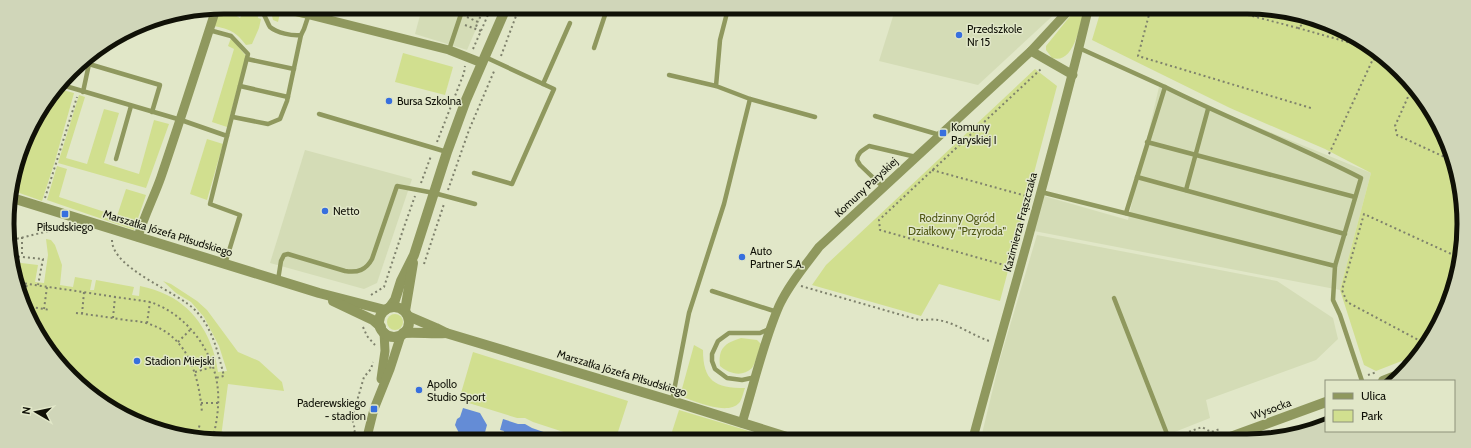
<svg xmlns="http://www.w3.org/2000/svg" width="1471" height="448" font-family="Cabin,sans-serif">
<rect width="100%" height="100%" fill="#e1e7c8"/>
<g fill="#d4dcb6">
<path d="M422 8H485L467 50 415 34Z"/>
<path d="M895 10H1059L978 85 879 61Z"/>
<path d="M1159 87 1371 173 1340 290 1034 231 1044 196 1128 220Z"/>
<path d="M305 150 412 179 377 283 364 289 270 263Z"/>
<path d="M1037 235 1277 281 1333 318 1338 339 1316 360 1206 400 1210 418 1157 439 981 438 1000 359Z"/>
</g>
<g fill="#d1df8f">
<path d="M222 7 240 18 246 7H259L258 18 261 19 259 28 252 44 246 45C235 31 230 29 213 26L218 8Z"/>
<path d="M1075 10H1084C1080 25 1074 65 1052 58L1046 50V46Z"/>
<path d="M1101 10 1290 11 1368 44 1428 104 1460 182V267L1435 332 1417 355 1376 371 1364 365 1340 290 1371 173 1325 149 1230 108 1092 40Z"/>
<path d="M281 11 304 16 303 18 280 13 278 22 273 20 272 16 275 13Z"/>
<path d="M231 38 246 56 227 127 212 122 234 49 228 46Z"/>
<path d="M403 53 453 67 445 95 395 82Z"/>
<path d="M1035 69 1057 86 1000 301 939 284 921 316 812 285 826 265Z"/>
<path d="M59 89 74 93 55 161 42 201 11 190 29 128Z"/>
<path d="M79 95 85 97 66 158 87 164 104 109 119 113 104 163 139 174 154 120 169 124 146 188 58 163Z"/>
<path d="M207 139 223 144 207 200 190 194Z"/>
<path d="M57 166 67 169 59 197 117 216 126 189 146 195 134 230 47 200Z"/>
<path d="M46 239 51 240 55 245 62 265 60 285 73 287 75 277 92 280 90 290H94L96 280 134 287 132 295 139 296 140 286C150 288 159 291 167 295 197 309 214 341 218 372L227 371 219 346 204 317 191 302 176 293 163 281 171 284 197 301 207 310 238 352 259 361 282 382 284 391 228 384 221 437H181L103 404 44 345 14 280 13 262 38 265 35 282 44 283 48 255Z"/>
<circle cx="395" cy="322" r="8"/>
<path d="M741 338 757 340 761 344C759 350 755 364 752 368 742 378 728 373 720 366 718 348 725 343 741 338Z"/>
<path d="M694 345 703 350C703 381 715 388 745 388 743 393 742 400 739 403 727 416 695 401 680 396Z"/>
<path d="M473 352 628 401 616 438H582L533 422 525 418H517L459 400Z"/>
<path d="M679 410 772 438H670Z"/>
</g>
<g fill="#648cd6">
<path d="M463 408 480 413 487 425 484 436 481 437H461L455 425 457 419 460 417Z"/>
<path d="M503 419 518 424H525L532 428 561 438 503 437 504 431 500 430Z"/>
</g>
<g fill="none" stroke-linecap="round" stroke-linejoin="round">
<g stroke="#7e816c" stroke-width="2" stroke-dasharray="2 3" stroke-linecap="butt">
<path d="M481 8 484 9 482 15"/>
<path d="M469 10 481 15 478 22"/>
<path d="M1150 11 1138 56 1311 108"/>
<path d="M1233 11 1298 28 1309 19"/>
<path d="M467 17 478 22 475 29"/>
<path d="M1256 17 1258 11"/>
<path d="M465 25 481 31"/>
<path d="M1298 28 1358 45 1364 42"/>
<path d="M473 49 491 8"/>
<path d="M501 56 519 8"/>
<path d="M1412 88 1395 126 1397 135 1451 160"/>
<path d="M437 142 464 73 465 66"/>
<path d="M1329 154 1373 59 1391 67"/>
<path d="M932 170 1030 197"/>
<path d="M421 183 431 156"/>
<path d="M448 190 469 130 495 69"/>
<path d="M45 198 77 97"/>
<path d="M22 237V257"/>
<path d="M12 240 53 230 64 225"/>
<path d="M112 240C112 269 179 292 196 311 213 329 218 353 224 376L215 378"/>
<path d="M13 256 43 259 38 285"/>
<path d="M424 264 444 204"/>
<path d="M1011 267 880 230 879 220 1042 68"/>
<path d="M15 282 150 302C187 314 215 352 218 391 219 406 217 422 213 437"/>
<path d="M801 286 919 320C925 320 932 319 938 320 956 323 972 335 989 341"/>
<path d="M371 295 384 287 404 227 415 196"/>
<path d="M24 302 27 283"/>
<path d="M26 306 50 310"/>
<path d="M44 309 47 287"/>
<path d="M76 313C92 315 108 317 125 320 133 321 141 321 149 324 188 336 199 376 202 413"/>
<path d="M82 314 84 292"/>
<path d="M113 318 115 297"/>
<path d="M147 323 150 302"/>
<path d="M363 327 367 336 375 345"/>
<path d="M178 342 191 329"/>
<path d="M1426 344 1347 302 1342 290 1364 214 1460 258"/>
<path d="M1403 362 1415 358"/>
<path d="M195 372 212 367"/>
<path d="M1368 375 1377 372"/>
<path d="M201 403H218"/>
<path d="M198 432 214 435"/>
<path d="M196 437 200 424"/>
<path d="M353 437 355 430 352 418 364 377 371 369 373 362"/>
<path d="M1175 437 1202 427 1211 432 1220 429"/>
</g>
<g stroke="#8f985e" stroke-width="4.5">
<path d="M266 7 264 15C266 18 268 24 270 27 277 33 292 36 301 35L304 29 309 14"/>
<path d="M728 9 720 40 716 86 750 99 815 117"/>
<path d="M801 12 802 9"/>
<path d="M209 30 231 36 248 54 227 136"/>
<path d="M594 48 607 9"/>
<path d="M1079 48 1165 87"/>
<path d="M449 50 463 8"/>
<path d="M247 59 294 69"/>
<path d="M669 75 716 86"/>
<path d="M543 84 570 23"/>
<path d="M62 85 181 120 227 136 210 204 240 215 225 264"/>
<path d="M240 86 288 97"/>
<path d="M83 92 89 64 160 85 152 112"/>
<path d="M319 114 447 152"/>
<path d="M875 116 940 135"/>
<path d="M233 117 268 124 280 119 287 101 301 35"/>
<path d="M1147 142 1355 197"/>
<path d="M116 159 131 106"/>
<path d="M474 173 512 184 554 89 485 57"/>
<path d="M1137 177 1345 234"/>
<path d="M884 188 860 165 857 160C858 152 863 150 869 146L916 157"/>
<path d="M1186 190 1208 109"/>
<path d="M1041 192 1335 266 1333 300 1340 315 1362 381"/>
<path d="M1126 213 1165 87C1229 119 1297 145 1361 178L1335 266"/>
<path d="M278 280 281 261 284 255 288 254 345 271C358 273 366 270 372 259L397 186 434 193 475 204"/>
<path d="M712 291 777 312"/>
<path d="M1114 298 1169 439"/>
<path d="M756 377 742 380 727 378 715 369 712 361V354L718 341 729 333H760L769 329"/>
<path d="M672 401 689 313 724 204 750 99"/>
</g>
<g stroke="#8f985e" stroke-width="9">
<path d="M281 7 282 8 449 50 482 63"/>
<path d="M1031 51 1073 75"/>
<path d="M138 237C144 216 154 197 161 177 180 121 198 65 216 9"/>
<path d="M381 379 385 351 384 332"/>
<path d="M742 423C754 384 763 343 779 306 789 284 805 266 819 247L1031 51 1069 10"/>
<path d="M367 437 374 409 390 369 401 335"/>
<path d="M973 438C1011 296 1054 154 1088 10"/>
</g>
<g stroke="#8f985e" stroke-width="10">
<path d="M9 197 319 293 385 310"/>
<path d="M333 301 373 320 381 327"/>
<path d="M390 307 395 300 401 281 414 255 447 152 466 100 506 8"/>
<circle cx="394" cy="322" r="15"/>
<path d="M405 311 413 263"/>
<path d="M408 316 436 328 446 333 672 401 790 438"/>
<path d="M403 333C418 332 432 334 446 333"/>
<path d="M1383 381 1403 373"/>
<path d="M1225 439 1326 402"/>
</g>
</g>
<g fill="#376fde" stroke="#e1e7c8" stroke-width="1.5">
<circle cx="959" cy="35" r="4"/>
<circle cx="389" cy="101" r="4"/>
<rect x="939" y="129" width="8" height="8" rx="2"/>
<circle cx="325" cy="211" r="4"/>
<rect x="61" y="210" width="8" height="8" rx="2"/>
<circle cx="742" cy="257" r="4"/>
<circle cx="137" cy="361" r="4"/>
<circle cx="419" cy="390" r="4"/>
<rect x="370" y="405" width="8" height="8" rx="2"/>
</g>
<g text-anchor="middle" stroke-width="3" stroke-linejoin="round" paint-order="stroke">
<g font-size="11" fill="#101107" stroke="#e1e7c8" text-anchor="start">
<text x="967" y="33">Przedszkole<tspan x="967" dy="13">Nr 15</tspan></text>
<text x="397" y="105">Bursa Szkolna</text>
<text x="951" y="131">Komuny<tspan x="951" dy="13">Paryskiej I</tspan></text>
<text x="333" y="215">Netto</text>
<text x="65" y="231" text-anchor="middle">Piłsudskiego</text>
<text x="750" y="255">Auto<tspan x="750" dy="13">Partner S.A.</tspan></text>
<text x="145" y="365">Stadion Miejski</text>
<text x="427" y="388">Apollo<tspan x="427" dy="13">Studio Sport</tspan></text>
<text x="366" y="407" text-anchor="end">Paderewskiego<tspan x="366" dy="13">- stadion</tspan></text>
</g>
<g font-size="11" fill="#101107" stroke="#e1e7c8">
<text transform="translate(866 187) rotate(-43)" y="4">Komuny Paryskiej</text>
<text transform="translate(1020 222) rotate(-75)" y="4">Kazimierza Frąszczaka</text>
<text transform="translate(168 233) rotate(17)" y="4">Marszałka Józefa Piłsudskiego</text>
<text transform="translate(622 373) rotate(17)" y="4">Marszałka Józefa Piłsudskiego</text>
<text transform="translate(1271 409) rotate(-20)" y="4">Wysocka</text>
</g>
<g font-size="11" fill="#4f5712" stroke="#e1e7c8">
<text x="957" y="222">Rodzinny Ogród<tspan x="957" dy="13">Działkowy "Przyroda"</tspan></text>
</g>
</g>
<path d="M0 0H1471V448H0ZM224 14H1247A210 210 0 0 1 1457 224V224A210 210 0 0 1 1247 434H224A210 210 0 0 1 14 224V224A210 210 0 0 1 224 14Z" fill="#d0d6b9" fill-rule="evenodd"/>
<path fill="none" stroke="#101107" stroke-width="5" d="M224 14H1247A210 210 0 0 1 1457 224V224A210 210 0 0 1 1247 434H224A210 210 0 0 1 14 224V224A210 210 0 0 1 224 14Z"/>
<rect x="1325" y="380" width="130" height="52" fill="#e1e7c8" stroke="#8d917b"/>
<rect x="1333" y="393" width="20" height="6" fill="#8f985e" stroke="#8d917b"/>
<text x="1361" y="400" font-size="12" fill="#101107">Ulica</text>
<rect x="1333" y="410" width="20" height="12" fill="#d1df8f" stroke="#8d917b"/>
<text x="1361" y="420" font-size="12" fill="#101107">Park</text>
<g transform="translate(36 412) rotate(279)" stroke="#e1e7c8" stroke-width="3" paint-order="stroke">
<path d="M0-3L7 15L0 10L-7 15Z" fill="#101107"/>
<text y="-6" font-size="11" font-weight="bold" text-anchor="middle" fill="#101107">N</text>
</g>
</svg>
